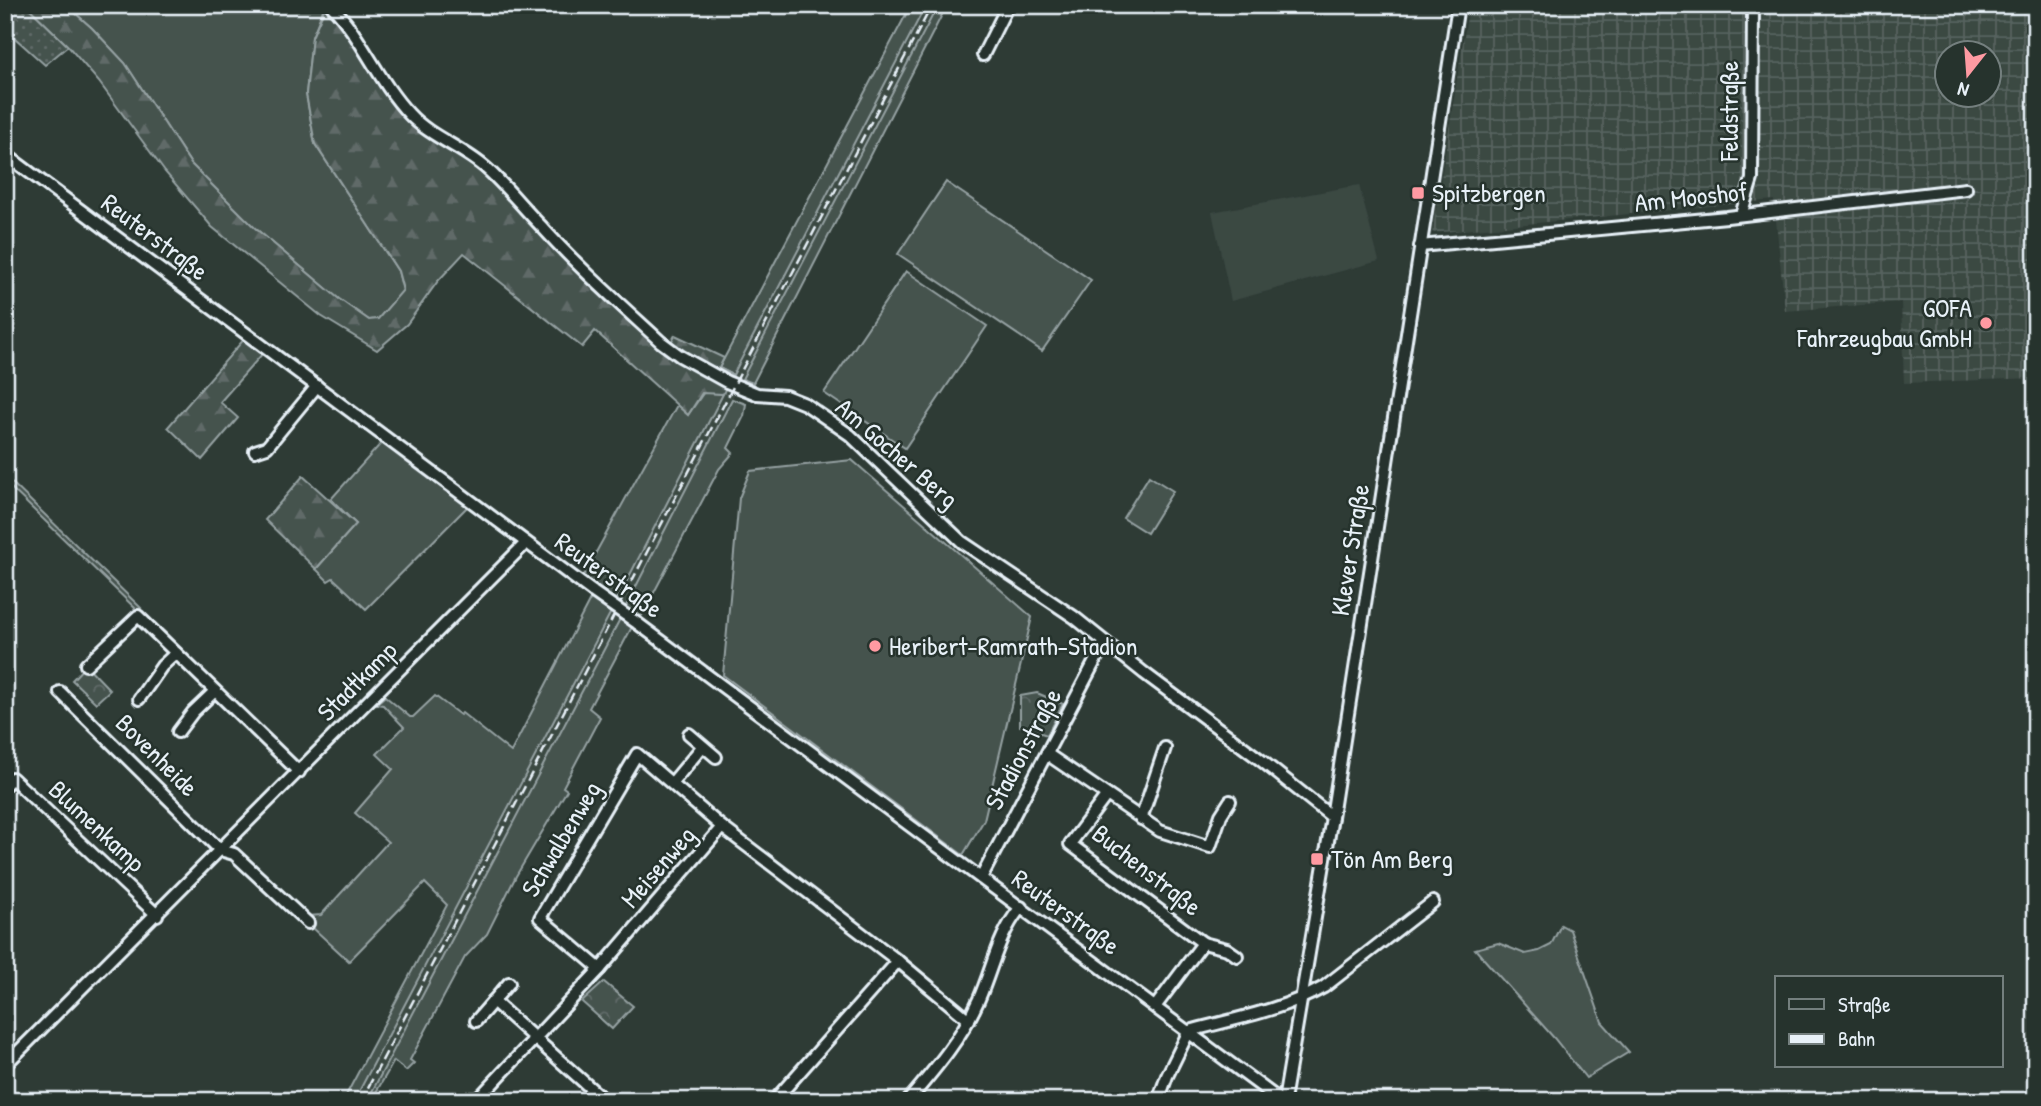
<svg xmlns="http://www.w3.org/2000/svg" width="2041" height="1106" font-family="'Patrick Hand',sans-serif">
<defs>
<pattern id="industrial-grid" width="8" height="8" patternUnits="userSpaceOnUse" patternTransform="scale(1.75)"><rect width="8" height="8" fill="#3b4843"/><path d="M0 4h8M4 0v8" fill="none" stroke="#57635f"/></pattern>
<pattern id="forest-firs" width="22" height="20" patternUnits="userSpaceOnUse" patternTransform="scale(1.75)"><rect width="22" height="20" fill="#45524e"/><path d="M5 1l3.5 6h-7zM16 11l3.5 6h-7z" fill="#606b68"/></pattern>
<pattern id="park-crowns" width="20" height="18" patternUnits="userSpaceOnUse" patternTransform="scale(1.75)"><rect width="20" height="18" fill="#45524e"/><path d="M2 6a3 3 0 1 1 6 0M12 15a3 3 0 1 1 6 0" fill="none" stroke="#606b68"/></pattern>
<pattern id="garden-dots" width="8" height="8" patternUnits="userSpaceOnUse" patternTransform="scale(1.75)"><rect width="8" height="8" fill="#45524e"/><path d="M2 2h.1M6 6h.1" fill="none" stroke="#606b68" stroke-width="1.8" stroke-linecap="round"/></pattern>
</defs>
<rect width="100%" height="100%" fill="#2e3b35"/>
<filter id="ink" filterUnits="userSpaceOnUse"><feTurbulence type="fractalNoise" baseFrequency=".0143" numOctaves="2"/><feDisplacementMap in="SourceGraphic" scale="14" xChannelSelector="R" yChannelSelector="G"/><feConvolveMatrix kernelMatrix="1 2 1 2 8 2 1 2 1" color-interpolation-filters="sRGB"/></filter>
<g filter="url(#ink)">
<g fill="#3b4843">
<path d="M926 5H938L739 385 625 608 616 602Z"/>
<path d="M1359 185 1379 261 1231 301 1212 212Z"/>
<path d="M612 610 621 617 367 1101H354Z"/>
</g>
<path fill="url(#industrial-grid)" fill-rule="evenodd" d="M1469 5H2036V378L1904 383 1901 302 1785 311 1774 200 1432 233ZM1946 52H1988V94H1946Z"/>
<g fill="#45524e" stroke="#96a2a3" stroke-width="2">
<path d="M66 5H325L312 37 306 94 315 144 398 271 403 291 378 319 369 320 339 299 255 228 191 164 125 63 92 28Z"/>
<path d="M911 5H926L733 375 719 368Z"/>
<path d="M938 5H947L753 383 742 379Z"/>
<path d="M946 182 1091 280 1042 351 898 254Z"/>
<path d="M906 271 987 326 905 448 824 393Z"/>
<path d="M704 392 723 394 616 602 583 576 677 405 688 415Z"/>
<path d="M732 399 746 404 744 416 728 448 733 453 719 469 640 619 625 608Z"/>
<path d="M384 440 470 504 366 609 333 578 328 581 316 569 356 524 331 499Z"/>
<path d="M852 460 1032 617 984 820 963 855 723 675 739 498 750 471Z"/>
<path d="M5 476 141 608 138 611 5 482Z"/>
<path d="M1149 476 1173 491 1147 533 1123 518Z"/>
<path d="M592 596 612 610 354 1101H343L447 905 425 883 349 961 313 928 315 924 307 916 321 915 388 842 355 813 393 769 377 754 404 727 383 705 376 704 385 696 410 717H413L435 696 460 715 462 713 511 752Z"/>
<path d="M621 617 633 625 589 708 600 717 563 787 567 790 516 876 487 934 465 957 410 1060 414 1063 406 1071 394 1061 371 1101H367Z"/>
<path d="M1561 925 1570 930 1602 1022 1629 1052 1586 1078 1554 1038 1475 949 1498 943 1525 954 1539 951 1551 945Z"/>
</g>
<g fill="url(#forest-firs)" stroke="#96a2a3" stroke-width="2">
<path d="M26 5H66L92 28 125 63 191 164 255 228 339 299 369 320 378 319 403 290 398 271 315 144 306 94 312 37 326 5 335 14 408 117 476 162 666 350 727 385 723 394 702 393 688 415 595 331 582 347 464 253 438 281 407 324 377 350 321 316 212 227 165 172 99 82 68 46Z"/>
<path d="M675 335 724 358 719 368 733 375 730 381 669 346Z"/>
<path d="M245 338 264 352 220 402 238 418 202 460 168 427Z"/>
<path d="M303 476 356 524 316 569 265 520Z"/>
</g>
<g fill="url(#park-crowns)" stroke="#96a2a3" stroke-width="2">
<path d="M86 665 110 690 96 703 72 680Z"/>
<path d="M1037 693 1063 704 1047 735 1020 726V696Z"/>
<path d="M604 982 633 1006 612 1029 582 1002Z"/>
</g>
<path fill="url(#garden-dots)" stroke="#96a2a3" stroke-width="2" d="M5 5H26L68 46 45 65 5 29Z"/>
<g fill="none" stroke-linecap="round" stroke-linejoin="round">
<g stroke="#e8f1f8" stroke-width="16">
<g id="minor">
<path d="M331 5C362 37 378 81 409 114 431 138 463 147 487 169 507 187 523 208 542 227 579 268 621 305 661 342L680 356 727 382 757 394 785 396 805 404 850 435 962 542 1074 617 1144 673 1262 761 1332 817"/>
<path d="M983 55 1008 5"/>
<path d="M5 154 593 592"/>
<path d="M1741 215 1752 179 1753 5"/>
<path d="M1420 246 1727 217 1966 189"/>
<path d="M255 451 267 447 317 386"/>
<path d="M637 623 1281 1101"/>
<path d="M86 665 138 616 299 772"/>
<path d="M60 692 220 850 234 854 308 923"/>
<path d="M139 699 162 666 176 653"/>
<path d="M178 732 193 712 215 691"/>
<path d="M689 734 716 757"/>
<path d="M1047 754 1160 831 1210 847 1221 815 1230 801"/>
<path d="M672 783 702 747"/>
<path d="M5 785 12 778 157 915"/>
<path d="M1106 796 1070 844 1203 943 1155 1007"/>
<path d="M1141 819 1165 748"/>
<path d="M981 878 1105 642"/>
<path d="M1203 943 1227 949 1237 956"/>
<path d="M600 969 540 918 637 754 722 827 898 961 969 1020"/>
<path d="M493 1001 605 1101"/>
<path d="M476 1021 509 983"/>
<path d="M1189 1031C1234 1019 1283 1010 1324 987L1433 902"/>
<path d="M5 1065 526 543"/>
<path d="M476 1101 600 969 722 827"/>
<path d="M774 1101 898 961"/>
<path d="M908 1101C935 1069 962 1038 979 999 993 967 998 935 1021 907"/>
<path d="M1158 1101 1167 1076 1189 1031"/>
<path d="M1284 1101 1332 817 1458 5"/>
</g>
</g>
<use href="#minor" stroke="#26332d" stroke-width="10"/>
<path stroke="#e8f1f8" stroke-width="2.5" stroke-dasharray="10 5" stroke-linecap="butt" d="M361 1101 932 5"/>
<g stroke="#e8f1f8" stroke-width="16" stroke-linecap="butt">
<path id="minor-bridge" d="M593 592 637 623"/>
</g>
<use href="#minor-bridge" stroke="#26332d" stroke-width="10"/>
</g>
</g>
<g fill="#ff9aa2" stroke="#26332d" stroke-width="2.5">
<rect x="1411" y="186" width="14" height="14" rx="3.5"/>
<circle cx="1986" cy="323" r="7"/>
<circle cx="875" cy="646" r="7"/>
<rect x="1310" y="852" width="14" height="14" rx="3.5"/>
</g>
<g text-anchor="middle" stroke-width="5" stroke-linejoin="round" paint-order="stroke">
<g font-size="26" fill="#e8f1f8" stroke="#26332d">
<text transform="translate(1729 111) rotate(-90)" y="9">Feldstraße</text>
<text transform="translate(1691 197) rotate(-6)" y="9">Am Mooshof</text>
<text transform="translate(155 237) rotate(37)" y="9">Reuterstraße</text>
<text transform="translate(897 453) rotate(41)" y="9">Am Gocher Berg</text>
<text transform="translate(1350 550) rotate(-81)" y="9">Klever Straße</text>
<text transform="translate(609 575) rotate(36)" y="9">Reuterstraße</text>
<text transform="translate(357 681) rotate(-45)" y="9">Stadtkamp</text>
<text transform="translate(1023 749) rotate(-62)" y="9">Stadionstraße</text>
<text transform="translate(157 755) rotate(45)" y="9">Bovenheide</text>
<text transform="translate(97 826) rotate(43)" y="9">Blumenkamp</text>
<text transform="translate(561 839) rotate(-59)" y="9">Schwalbenweg</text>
<text transform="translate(658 867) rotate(-49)" y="9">Meisenweg</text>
<text transform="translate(1147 870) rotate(38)" y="9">Buchenstraße</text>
<text transform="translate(1066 912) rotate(36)" y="9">Reuterstraße</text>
</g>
<g font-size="26" fill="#e8f1f8" stroke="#26332d" text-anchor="start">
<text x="1432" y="202">Spitzbergen</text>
<text x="1972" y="317" text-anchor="end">GOFA<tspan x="1972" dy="30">Fahrzeugbau GmbH</tspan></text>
<text x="889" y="655">Heribert-Ramrath-Stadion</text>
<text x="1331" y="868">Tön Am Berg</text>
</g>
</g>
<rect width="2041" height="1106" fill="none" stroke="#26332d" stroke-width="28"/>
<rect x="14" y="14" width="2013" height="1078" fill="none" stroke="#e8f1f8" stroke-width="2.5" filter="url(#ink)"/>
<rect x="1775" y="976" width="228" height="91" fill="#26332d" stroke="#747f7e" stroke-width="2"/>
<rect x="1789" y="999" width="35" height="10" fill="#26332d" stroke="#747f7e" stroke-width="2"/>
<text x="1838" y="1012" font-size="21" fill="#e8f1f8">Straße</text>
<rect x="1789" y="1034" width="35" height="10" fill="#e8f1f8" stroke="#747f7e" stroke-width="2"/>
<text x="1838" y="1046" font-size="21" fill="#e8f1f8">Bahn</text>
<g transform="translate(1968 74) rotate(197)"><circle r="33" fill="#26332d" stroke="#747f7e" stroke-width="2"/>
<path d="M0-5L12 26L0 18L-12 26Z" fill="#ff9aa2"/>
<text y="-10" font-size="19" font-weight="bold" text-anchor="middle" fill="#e8f1f8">N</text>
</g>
</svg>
